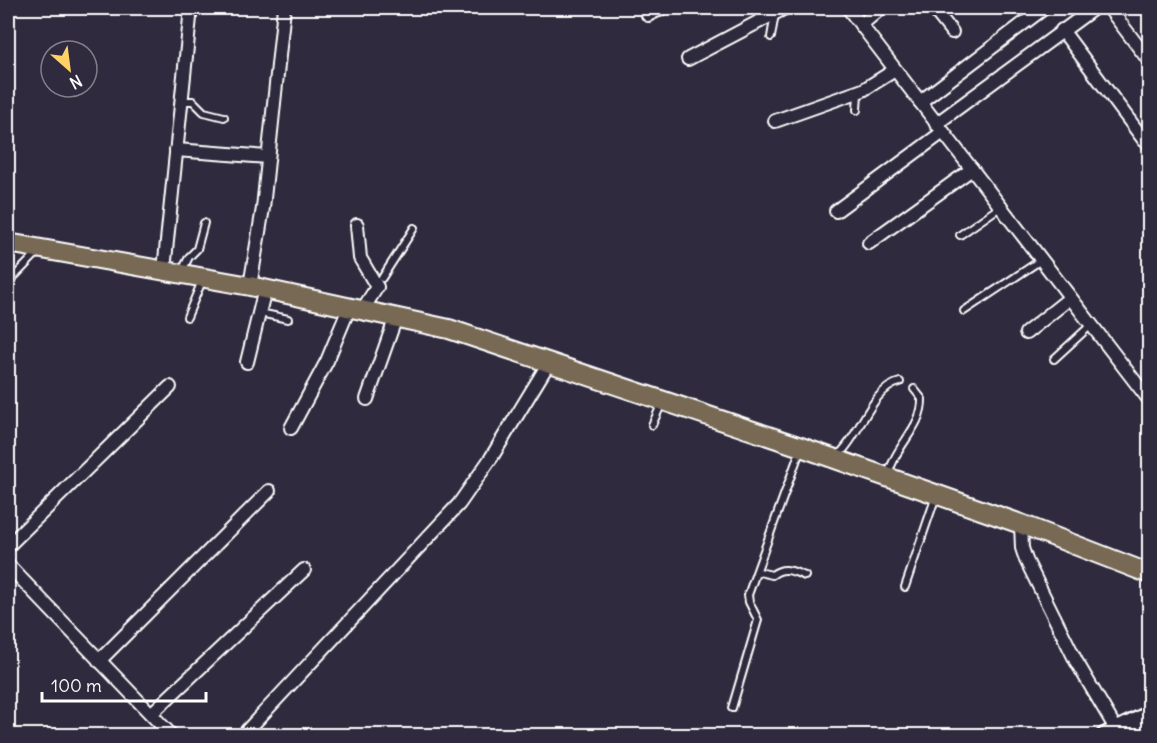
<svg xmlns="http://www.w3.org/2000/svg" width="1157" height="743" font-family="Delius,sans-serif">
<rect width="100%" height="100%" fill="#2f2a3d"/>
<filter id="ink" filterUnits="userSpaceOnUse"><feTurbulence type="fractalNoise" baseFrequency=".0167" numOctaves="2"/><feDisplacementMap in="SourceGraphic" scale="12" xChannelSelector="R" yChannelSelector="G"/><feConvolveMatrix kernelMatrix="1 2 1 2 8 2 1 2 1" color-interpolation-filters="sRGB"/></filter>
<g filter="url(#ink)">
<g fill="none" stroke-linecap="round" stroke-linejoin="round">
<g stroke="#fff" stroke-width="10">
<g id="service">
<path d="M771 37 775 14"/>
<path d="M182 101H193L204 112 224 117"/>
<path d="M857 110 858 93"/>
<path d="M960 235 1000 207"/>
<path d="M181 273 189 257 197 249 204 223"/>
<path d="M382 278 414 228"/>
<path d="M8 283 38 252"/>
<path d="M964 311 1041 260"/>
<path d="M260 313 288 319"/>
<path d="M187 317 202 281"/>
<path d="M1054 359 1091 325"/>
<path d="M652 425 662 403"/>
<path d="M836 457C860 438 870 389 900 382"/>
<path d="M888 476C895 445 923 427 922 399L914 389"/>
<path d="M759 572 772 575C784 566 792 571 805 576"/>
<path d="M905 587 936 496"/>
<path d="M732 708 758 620 749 602 748 595 801 448"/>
</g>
</g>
<g stroke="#fff" stroke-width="16">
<g id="minor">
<path d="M848 8 1150 401"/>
<path d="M933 8 952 32"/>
<path d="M1109 8 1150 62"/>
<path d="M648 15 662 8"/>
<path d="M861 25 881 8"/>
<path d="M1062 30 1144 140 1150 144"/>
<path d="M688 59 785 8"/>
<path d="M920 102 1044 8"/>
<path d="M775 121 863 90 895 70"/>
<path d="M936 124 1094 8"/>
<path d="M176 150 268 157"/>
<path d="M836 211 943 132"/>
<path d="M357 225 360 258 377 287 363 309"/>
<path d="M869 243 972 169"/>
<path d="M164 270 191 8"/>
<path d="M250 286 263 208 284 8"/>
<path d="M1026 333 1070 298"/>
<path d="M247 362 265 289"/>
<path d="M367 399 396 317"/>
<path d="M291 428 327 361 350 306"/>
<path d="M1021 524 1022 548 1026 560 1076 661 1116 729"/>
<path d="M8 546 170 387"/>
<path d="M8 565 172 736"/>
<path d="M99 661 269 491"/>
<path d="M151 714 304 570"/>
<path d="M242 736 459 504 491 458 550 361"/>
</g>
</g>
<g stroke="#fff" stroke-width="20">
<path id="tertiary" d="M1104 736 1150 714"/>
</g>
<g stroke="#fff" stroke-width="22">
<path id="primary" d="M8 243 250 286 449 329 801 447 1021 524 1150 574"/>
</g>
<use href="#service" stroke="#2f2a3d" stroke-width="6"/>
<use href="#minor" stroke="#2f2a3d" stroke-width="12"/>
<use href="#tertiary" stroke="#2f2a3d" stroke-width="15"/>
<use href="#primary" stroke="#786954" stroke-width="18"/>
</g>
</g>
<rect width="1157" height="743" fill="none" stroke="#2f2a3d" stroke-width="30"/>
<rect x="15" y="15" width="1127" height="713" fill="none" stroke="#fff" stroke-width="2" filter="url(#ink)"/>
<g transform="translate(69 69) rotate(152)"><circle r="28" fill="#2f2a3d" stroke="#827f8b" stroke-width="1.5"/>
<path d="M0-4.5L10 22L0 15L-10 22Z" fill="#ffd166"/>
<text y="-9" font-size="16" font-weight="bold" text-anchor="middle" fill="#ffffff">N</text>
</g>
<path d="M42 692v9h164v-9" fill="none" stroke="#ffffff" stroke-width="3"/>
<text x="51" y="692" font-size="18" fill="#ffffff" stroke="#2f2a3d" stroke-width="4.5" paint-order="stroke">100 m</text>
</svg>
